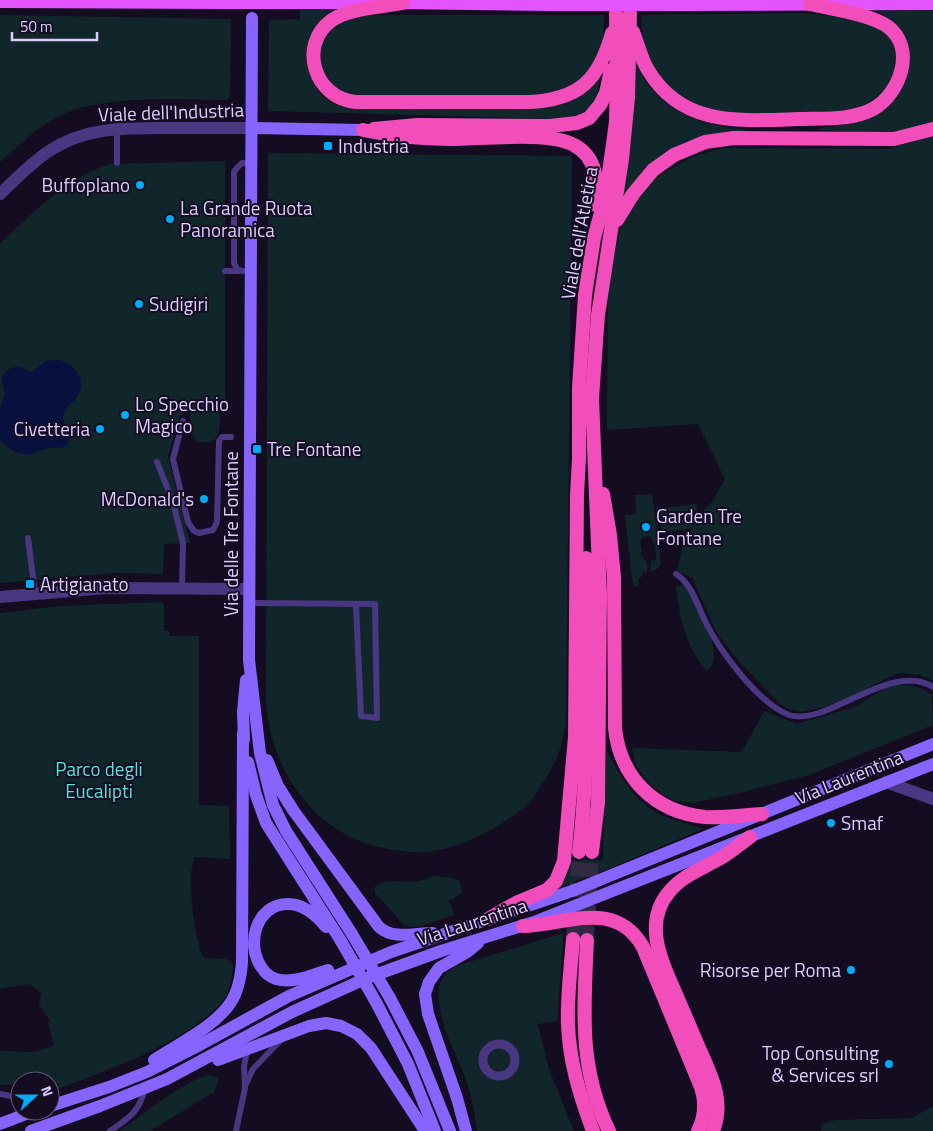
<svg xmlns="http://www.w3.org/2000/svg" width="933" height="1131" font-family="'Titillium Web',sans-serif">
<rect width="100%" height="100%" fill="#140d21"/>
<g fill="#10262b">
<path d="M334 9C316 24 303 40 307 64 310 80 319 97 334 104 353 112 393 109 414 109 453 109 492 110 532 109L539 108 600 73C599 106 588 116 556 119L268 111 269 20 300 19V10Z"/>
<path d="M875 11H933V124L904 132 874 133 820 130V128C840 125 862 124 879 113 905 98 917 64 904 36 898 24 886 17 875 11Z"/>
<path d="M804 13C826 16 868 19 885 32 892 38 895 47 896 56 896 60 897 63 896 67 893 79 885 94 874 102 856 114 818 113 796 114 751 114 702 120 667 84 658 74 650 62 646 49 642 38 642 26 641 15Z"/>
<path d="M0 15 231 19 230 96 227 100C176 100 102 94 57 117 35 129 18 146 0 162Z"/>
<path d="M389 15H604L603 45 599 58 577 84 549 95 349 96 330 84 319 64 320 47 324 38 335 24 355 16Z"/>
<path d="M635 60C656 113 700 126 752 130 729 133 702 134 681 144 659 154 639 182 622 200Z"/>
<path d="M933 136V681L920 675 900 673 889 677 845 700 824 707 802 712 789 709 780 704 742 665 718 635 699 594 693 578 677 571 682 548 692 526 689 529 662 532 658 509 696 504 698 517 712 502 725 479 698 424 607 430 608 289 618 236 630 207 655 178 692 157 723 148 888 149Z"/>
<path d="M268 153 572 156 566 721C563 748 555 765 540 787 537 792 534 798 529 803 520 812 507 820 496 827 475 839 449 850 425 852 415 853 405 851 395 850 319 840 272 776 266 703Z"/>
<path d="M225 161V408L219 409C221 419 220 429 216 439L209 442H197L191 432 190 411 181 412 168 457 190 543 164 544 163 574 115 573 0 583V244C34 212 64 180 109 164Z"/>
<path d="M652 494 661 564 657 569 650 572 651 561 655 560C658 555 654 540 650 536L643 537 640 541 642 553 640 554 647 563V572H643L642 576 638 579 639 586H633L625 515 636 514 635 495Z"/>
<path d="M681 585 685 586 689 592C698 610 727 654 707 671 686 647 679 617 676 586Z"/>
<path d="M161 602 164 604V631H169V636H199V805L229 806 230 859 195 857C194 861 192 867 191 872 190 893 194 940 204 958L227 959 233 964C232 975 231 989 225 998 191 1042 102 1072 50 1092V1081H20V1084L0 1085V1051L34 1052 54 1046 48 1023 50 1021 39 1004 41 993 30 984 0 989V613L60 606Z"/>
<path d="M891 685C909 685 918 685 932 695L933 725 809 775 739 793 692 803 674 801 662 794 649 783 636 766 632 748 742 752 764 711 797 724 854 707Z"/>
<path d="M606 749C619 774 634 803 663 816 675 821 690 824 703 829L603 871 553 890 569 860H603Z"/>
<path d="M434 876 453 878 460 882 462 892 455 898 448 901 452 907 454 915 418 927 405 926 375 893V887C386 877 404 884 418 881 424 880 429 878 434 876Z"/>
<path d="M564 933 557 1021 538 1024 549 1069 574 1131H477C475 1117 473 1103 469 1089 460 1058 436 1023 439 990 439 978 447 973 456 966Z"/>
<path d="M209 1075 219 1078 214 1092 150 1131H120C143 1115 183 1081 209 1075Z"/>
<path d="M933 1106V1131H821V1124L836 1120 912 1118Z"/>
</g>
<path fill="#08113e" d="M59 360C74 363 87 379 78 395 75 402 66 406 64 414 61 425 72 433 68 444 62 449 57 448 50 448 44 449 39 451 34 453 21 457 8 450 0 439V406L5 395C5 391 3 388 2 383 1 373 10 365 20 367 24 368 27 371 31 372L47 361Z"/>
<g fill="none" stroke-linecap="round" stroke-linejoin="round">
<g stroke="#322a42" stroke-width="14" stroke-dasharray="14 7" stroke-linecap="butt">
<path d="M573 939 579 852"/>
<path d="M587 940 592 852"/>
</g>
<g stroke="#493781" stroke-width="6">
<path d="M117 129V163"/>
<path d="M225 271H241"/>
<path d="M243 271 237 269 234 263V172L236 169 242 163H252"/>
<path d="M183 421 173 459 188 522 194 531 199 533 213 530 217 522 219 441 222 437H231"/>
<path d="M157 462 173 502 183 543 182 588"/>
<path d="M28 538 35 593"/>
<path d="M676 574C692 584 698 607 706 623 720 651 758 703 789 715 798 718 809 716 819 713 851 703 901 666 933 687"/>
<path d="M249 603 375 604 377 718 361 716 356 604"/>
<path d="M246 1084 253 1069 281 1040"/>
<path d="M0 1094 20 1098"/>
<path d="M110 1131C129 1118 139 1112 145 1089"/>
<path d="M236 1131 245 1088 244 1067 247 1050"/>
</g>
<circle stroke="#493781" stroke-width="9" cx="499" cy="1060" r="16"/>
<path stroke="#493781" stroke-width="12" d="M0 194C16 179 31 163 49 151 87 126 128 128 172 128 199 128 225 128 252 128"/>
<g stroke="#493781" stroke-width="12">
<path d="M0 597 106 588 249 589"/>
<path d="M886 782 933 799"/>
</g>
<g stroke="#8864ff" stroke-width="12">
<path d="M252 18 249 660 260 753 273 805 286 831 352 934"/>
<path d="M252 128 363 130"/>
<path d="M244 740 243 712 246 680"/>
<path d="M267 760 278 786 293 810 379 927C394 940 414 933 433 933"/>
<path d="M248 762 256 795 266 823 341 941"/>
<path d="M326 927C317 916 303 904 288 904 256 904 245 945 262 968 265 973 270 977 276 979 294 984 311 975 328 970"/>
<path d="M390 998 418 1052 450 1131"/>
<path d="M377 1004 408 1064 435 1131"/>
<path d="M154 1060C178 1044 216 1026 231 1002 239 990 241 975 242 962L243 733"/>
<path d="M218 1060 309 1026 326 1023 341 1026 357 1034 371 1048 425 1131"/>
<path d="M50 1106 109 1087 147 1072 196 1047 289 996 391 952 575 890 933 744"/>
<path d="M0 1124 34 1111"/>
<path d="M31 1131 100 1106 167 1079 292 1012 367 978 441 951 534 922 933 764"/>
<path d="M466 1131 457 1098 428 1014 425 994 429 982 439 968 467 952 478 943"/>
</g>
<g stroke="#e354ff" stroke-width="12">
<path d="M0 2 226 3"/>
<path d="M306 3H373"/>
<path d="M393 3 552 5"/>
<path d="M681 5 933 4"/>
</g>
<g stroke="#f14ebc" stroke-width="14">
<path d="M403 3C383 7 349 8 332 20 297 45 315 99 356 102H529C579 100 599 80 612 33"/>
<path d="M633 32C638 44 641 59 648 70 682 127 740 121 798 119 822 118 851 121 873 109 900 94 917 48 887 26 869 14 832 9 810 4"/>
<path d="M374 129 417 125 550 126 577 123 589 118 600 105 606 93 611 70"/>
<path d="M363 130C392 136 420 139 450 139 481 139 550 131 574 145 597 157 598 182 596 205"/>
<path d="M617 220 633 194 653 170 674 155 705 142 734 138 894 139 933 129"/>
<path d="M603 494 610 535 614 577 615 728C620 777 654 812 705 817 724 818 743 815 762 814"/>
<path d="M579 852C586 795 586 742 587 684 587 642 588 600 586 558"/>
<path d="M592 852 598 803 600 594 592 398 598 315 622 159 628 97 630 13"/>
<path d="M488 919 516 903 547 890 556 881 564 861 575 737 577 495 579 459V388L585 295 594 238 606 194 616 122 617 75 616 13"/>
<path d="M523 926C566 925 615 898 643 947L701 1087C706 1102 705 1117 698 1131"/>
<path d="M573 939C571 967 567 995 568 1023 569 1061 580 1096 593 1131"/>
<path d="M587 940C584 1008 578 1067 609 1131"/>
<path d="M713 1131C725 1101 711 1075 699 1048 691 1029 683 1011 675 992 661 961 643 923 669 892 682 876 701 869 719 859 730 853 740 844 750 837"/>
</g>
<g stroke="#8864ff" stroke-width="12">
<path d="M352 934 390 998"/>
<path d="M341 941 377 1004"/>
</g>
<g stroke="#e354ff" stroke-width="12">
<path d="M226 3H306"/>
<path d="M552 5H681"/>
</g>
</g>
<g fill="#00abf8" stroke="#140d21" stroke-width="2">
<rect x="323" y="141" width="10" height="10" rx="2.5"/>
<circle cx="140" cy="185" r="5"/>
<circle cx="170" cy="219" r="5"/>
<circle cx="139" cy="304" r="5"/>
<circle cx="125" cy="415" r="5"/>
<circle cx="100" cy="429" r="5"/>
<rect x="252" y="444" width="10" height="10" rx="2.5"/>
<circle cx="204" cy="499" r="5"/>
<circle cx="646" cy="527" r="5"/>
<rect x="25" y="579" width="10" height="10" rx="2.5"/>
<circle cx="831" cy="823" r="5"/>
<circle cx="851" cy="970" r="5"/>
<circle cx="889" cy="1064" r="5"/>
</g>
<g text-anchor="middle" stroke-width="4" stroke-linejoin="round" paint-order="stroke">
<g font-size="19" fill="#ddcdff" stroke="#140d21">
<text transform="translate(171 112) rotate(-2)" y="7">Viale dell'Industria</text>
<text transform="translate(579 233) rotate(-80)" y="7">Viale dell'Atletica</text>
<text transform="translate(231 534) rotate(-90)" y="7">Via delle Tre Fontane</text>
<text transform="translate(849 777) rotate(-22)" y="7">Via Laurentina</text>
<text transform="translate(472 922) rotate(-18)" y="7">Via Laurentina</text>
</g>
<g font-size="19" fill="#ddcdff" stroke="#140d21" text-anchor="start">
<text x="338" y="153">Industria</text>
<text x="130" y="192" text-anchor="end">Buffoplano</text>
<text x="180" y="215">La Grande Ruota<tspan x="180" dy="22">Panoramica</tspan></text>
<text x="149" y="311">Sudigiri</text>
<text x="135" y="411">Lo Specchio<tspan x="135" dy="22">Magico</tspan></text>
<text x="90" y="436" text-anchor="end">Civetteria</text>
<text x="267" y="456">Tre Fontane</text>
<text x="194" y="506" text-anchor="end">McDonald's</text>
<text x="656" y="523">Garden Tre<tspan x="656" dy="22">Fontane</tspan></text>
<text x="40" y="591">Artigianato</text>
<text x="841" y="830">Smaf</text>
<text x="841" y="977" text-anchor="end">Risorse per Roma</text>
<text x="879" y="1060" text-anchor="end">Top Consulting<tspan x="879" dy="22">&amp; Services srl</tspan></text>
</g>
<g font-size="19" fill="#57e1db" stroke="#140d21">
<text x="99" y="776">Parco degli<tspan x="99" dy="22">Eucalipti</tspan></text>
</g>
</g>
<g transform="translate(35 1096) rotate(69)"><circle r="24" fill="#140d21" stroke="#645a7a"/>
<path d="M0-4L9 19L0 12L-9 19Z" fill="#00abf8"/>
<text y="-8" font-size="14" font-weight="bold" text-anchor="middle" fill="#ddcdff">N</text>
</g>
<path d="M12 32v8h85v-8" fill="none" stroke="#ddcdff" stroke-width="2.5"/>
<text x="20" y="32" font-size="15" fill="#ddcdff" stroke="#140d21" stroke-width="4" paint-order="stroke">50 m</text>
</svg>
